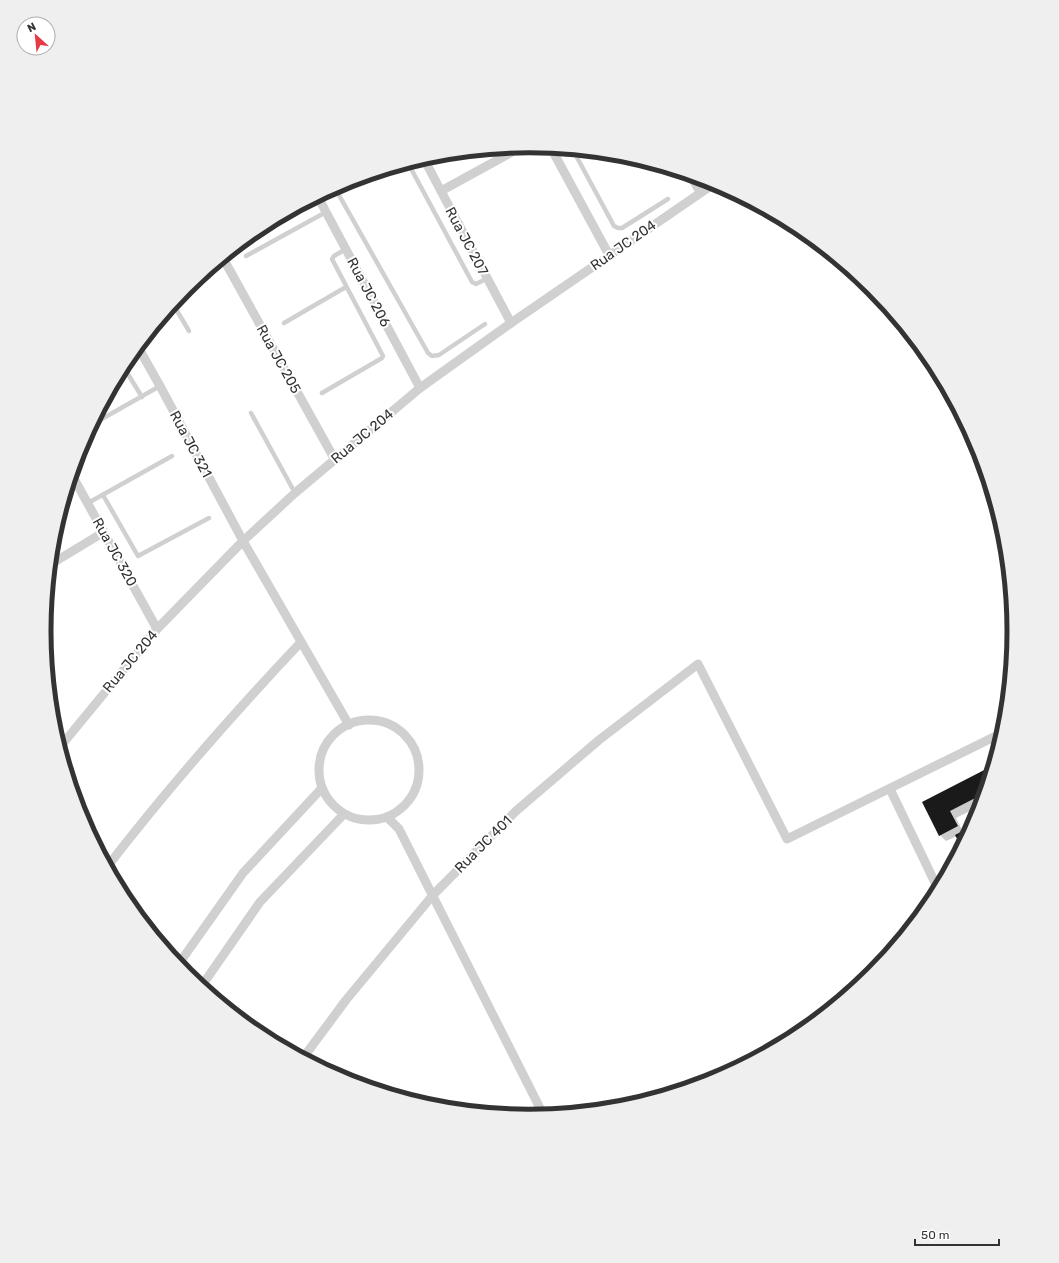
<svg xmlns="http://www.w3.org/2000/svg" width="1059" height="1263" font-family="Rubik,sans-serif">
<rect width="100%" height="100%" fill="#fff"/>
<path fill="#0003" d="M993 766 982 805 956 818 963 832 973 826 962 847 957 836 946 841 940 835 923 803Z"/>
<g fill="#1a1a1a">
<path d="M994 765 985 793 950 811 958 826 939 836 922 802Z"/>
<path d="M974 825 964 843 962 848 955 835Z"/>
</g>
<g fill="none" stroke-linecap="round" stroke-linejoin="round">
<g stroke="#d0d0d0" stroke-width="4.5">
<path d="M573 150 614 226 618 228H622L668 199"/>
<path d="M408 163 472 282 476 284 488 278"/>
<path d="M335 188 428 353 432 356 439 355 485 324"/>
<path d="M246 256 326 212"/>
<path d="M173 304 189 331"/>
<path d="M284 323 346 287"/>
<path d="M123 366 142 397"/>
<path d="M322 393 382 358 383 356 332 259 334 256 346 249"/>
<path d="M251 413 295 493"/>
<path d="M93 424 160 386"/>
<path d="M103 495 138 556 209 518"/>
<path d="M65 500V501"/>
<path d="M88 503 172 456"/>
</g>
<g stroke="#d0d0d0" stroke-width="9">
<path d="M551 148 609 255"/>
<path d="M424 159 511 323"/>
<path d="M691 176 700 192"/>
<path d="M441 191 521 147"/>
<path d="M318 197 420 388"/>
<path d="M223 258 335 460"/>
<path d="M138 347 160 386 243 541 349 725"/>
<path d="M72 475 157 629"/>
<path d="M51 564 104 532"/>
<circle cx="369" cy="770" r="50"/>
<path d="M60 747 157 629 243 541 295 493 420 388 511 323 715 183"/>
<path d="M890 789 939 891"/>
<path d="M387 817 399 829 544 1116"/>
<path d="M107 867C168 788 233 714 301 642"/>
<path d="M178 965 243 873 322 788"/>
<path d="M201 987 260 902 344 814"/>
<path d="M303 1058 346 1000 433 895 516 811 599 740 698 664 787 839 1004 732"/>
</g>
</g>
<g text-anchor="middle" stroke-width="4" stroke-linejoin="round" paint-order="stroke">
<g font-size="14" fill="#333" stroke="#fff">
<text transform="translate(467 241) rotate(62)" y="5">Rua JC 207</text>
<text transform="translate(623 245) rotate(-35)" y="5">Rua JC 204</text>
<text transform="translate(369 292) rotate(62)" y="5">Rua JC 206</text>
<text transform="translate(279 359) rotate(61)" y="5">Rua JC 205</text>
<text transform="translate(362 436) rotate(-40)" y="5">Rua JC 204</text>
<text transform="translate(191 444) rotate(62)" y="5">Rua JC 321</text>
<text transform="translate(115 552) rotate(61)" y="5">Rua JC 320</text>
<text transform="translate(130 661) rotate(-50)" y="5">Rua JC 204</text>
<text transform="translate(483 844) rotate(-45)" y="5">Rua JC 401</text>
</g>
</g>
<path d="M0 0H1059V1263H0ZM51 631a478 478 0 1 1 956 0a478 478 0 1 1-956 0Z" fill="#efefef" fill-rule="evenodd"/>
<path fill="none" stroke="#333" stroke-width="5" d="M51 631a478 478 0 1 1 956 0a478 478 0 1 1-956 0Z"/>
<g transform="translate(36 36) rotate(333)"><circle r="19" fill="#ffffff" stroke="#adadad"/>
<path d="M0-3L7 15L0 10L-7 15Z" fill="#e63946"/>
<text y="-6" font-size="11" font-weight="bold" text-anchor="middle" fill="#333333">N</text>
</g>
<path d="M915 1239v6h84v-6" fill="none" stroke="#333333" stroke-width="2"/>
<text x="921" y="1239" font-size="12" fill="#333333" stroke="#ffffff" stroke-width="3" paint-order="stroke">50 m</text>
</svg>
